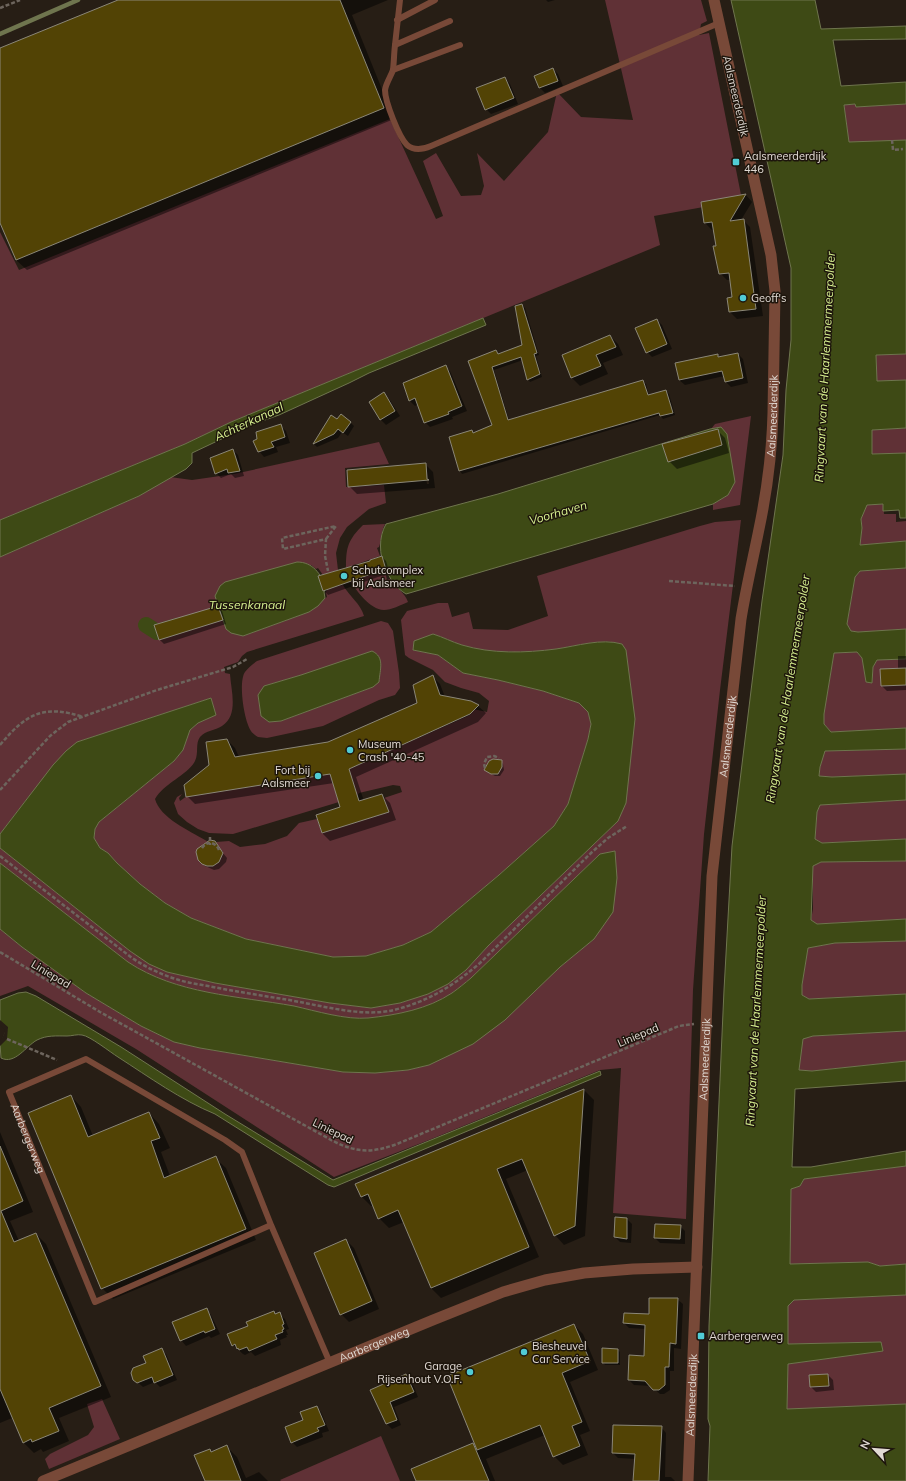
<svg xmlns="http://www.w3.org/2000/svg" width="906" height="1481" font-family="Mulish,sans-serif">
<rect width="100%" height="100%" fill="#271e15"/>
<g fill="#603136" fill-rule="evenodd">
<path d="M605 0H701L707 21 701 24 699 35 709 33 742 200 654 216 660 245 231 422 185 444 0 520V232L19 270 390 119 436 219 443 216 423 161 436 153 461 196 481 195 484 186 477 153 504 181 548 132 557 92 581 117 633 120Z"/>
<path d="M855 104 856 107 906 104V140L849 143 844 105Z"/>
<path d="M906 354V380L877 381 876 355Z"/>
<path d="M751 416 740 505 713 510V504L728 495 730 448 727 434 711 429 715 424Z"/>
<path d="M906 428V453L872 454V430Z"/>
<path d="M379 442 389 464 345 468 346 487 384 485 386 503 369 509 347 527 340 538 336 553 338 570 323 575 318 568 316 569 311 565 243 636 309 612 317 606 321 601 327 597 326 592 328 588 343 585C349 596 361 604 364 616L247 652 242 656 238 662 224 667 225 673 230 674C231 691 239 715 222 726 215 731 206 730 200 737 195 744 199 753 195 761 188 775 164 783 155 799 160 818 190 831 205 840 211 843 217 848 223 852V851H221L216 842 229 841 240 847 265 844 287 836 299 823 317 819 322 833 388 812 384 798 402 792 400 786 393 785 359 793 357 796 349 769 470 715 473 709 487 712 489 701 479 693 461 688 445 682 433 670 409 658 405 655 401 620 407 611 438 603H448L452 617 469 612 473 629 508 630 548 616 537 576 700 526 715 522 741 520 720 690 704 834 693 990 686 1219 613 1213 621 1068 600 1070 429 1140 334 1177 136 1049 28 986 0 996V929L22 947 86 993 141 1026 174 1042 200 1048 343 1072 375 1073 408 1070 429 1065 560 967 594 939 600 854 471 978C465 983 459 988 452 993 428 1009 397 1015 368 1018 346 1020 313 1010 291 1006 236 996 175 993 128 962L0 863V848L130 951 167 972 215 983 330 1003 371 1008 400 1003 428 994 448 984 466 970 488 946 618 821 622 644C601 638 577 646 556 649 525 653 492 654 462 645 452 642 443 637 433 634L413 650 438 655 463 673 498 680 543 691 579 703 588 712 591 724 588 739 568 804 554 826 499 875 431 932 403 945 366 956 333 957 246 939 191 918 165 903 140 884 117 863 108 853 100 848 94 838 95 829 99 822 174 761 183 750 190 730 198 723 215 715 211 698 77 742 26 800 0 834V557L139 496 170 477 192 480 234 474Z"/>
<path d="M883 504 884 514H896V522L906 521V541L860 545 862 528 861 519 866 505Z"/>
<path d="M385 524C381 531 382 539 379 547L377 548 380 556 346 568C346 547 348 540 363 525Z"/>
<path d="M906 568V629L858 632 851 631 847 624 855 577 860 571Z"/>
<path d="M385 571 387 580 390 579C396 587 405 593 408 602 401 605 391 610 384 610 369 609 358 592 350 581Z"/>
<path d="M381 621 388 623 393 631 399 673 400 688 395 695 379 700 323 726 267 738 258 737C255 735 252 733 251 731 244 721 238 682 245 672 248 668 253 664 257 661ZM301 675 373 687 281 721 269 722 264 686Z"/>
<path d="M857 652 862 658 866 682 872 683 873 667 877 660 906 659V728L831 732 824 724V713L834 653Z"/>
<path d="M906 749V774L832 777 819 776 820 767 824 751Z"/>
<path d="M330 774 339 802 233 834 209 833 198 829 187 822 178 814 174 803 177 797 182 794 179 798 180 801 191 793 194 795Z"/>
<path d="M906 800V839L822 843 815 839 817 812 820 805Z"/>
<path d="M906 861V919L816 924 811 920 813 909V866L821 862Z"/>
<path d="M882 941H906V994L809 999 802 995V985L808 948 835 943Z"/>
<path d="M906 1031V1061L812 1071 799 1070 802 1039 813 1036Z"/>
<path d="M906 1166V1264L880 1266 868 1262 790 1264V1189L800 1186 804 1179Z"/>
<path d="M906 1295V1404L787 1410 788 1364 882 1351 881 1342 788 1344V1306L794 1300Z"/>
<path d="M102 1399 120 1439 49 1469 45 1459 50 1454 88 1435 94 1427 87 1404Z"/>
<path d="M381 1436 400 1481H281L280 1480Z"/>
</g>
<g fill="#3e4a15" stroke="#6f754e">
<path d="M731 0H815L821 29 906 26V39L833 40 841 86 906 82V104L856 107 855 104 844 105 849 142 906 140V354L876 355 877 381 906 380V428L872 430V454L906 453V518H900L899 510 883 511V504L867 505 861 519 862 528 860 545 906 541V568L860 571 855 577 847 624 851 631 858 632 906 629V659L877 660 873 667 872 683 866 682 862 658 857 652 834 653 824 714V724L831 732 906 728V749L825 751 820 767 819 776 832 777 906 774V800L820 805 817 812 815 839 822 843 906 839V861L821 862 813 866 811 920 817 924 906 919V941L835 943 808 948 802 985V995L809 999 906 994V1031L813 1036 803 1039 799 1070 812 1071 906 1061V1081L795 1089 792 1167H811L906 1151V1166L804 1179 800 1186 791 1189 790 1264 868 1262 880 1266 906 1264V1295L794 1300 788 1306V1344L881 1342 883 1351 788 1364 787 1409 906 1404V1481H708L710 1426 708 1419 709 1326 724 990 732 846 762 601 783 455 786 390 791 340V268Z"/>
<path d="M483 318 486 325 369 373 349 383 279 415 251 425 192 453V463L186 469 139 496 0 557V520L185 444 231 422Z"/>
<path d="M721 427 727 434 735 482 728 495 713 504 406 594C395 587 390 580 386 568H384C380 554 378 538 386 524L498 494 710 429Z"/>
<path d="M297 562C313 562 321 574 326 588L324 592 325 598 318 606 309 612 243 636 231 633 226 629 215 596 220 586 225 582Z"/>
<path d="M433 634C443 637 452 642 462 645 492 654 525 653 556 649 577 646 601 638 622 644L626 650 635 719 626 803 618 821 488 946 466 970 448 984 428 994 400 1003 371 1008 330 1003 215 983 167 972 149 964 130 951 0 848V834L53 765 66 751 77 742 211 698 216 715 198 723 190 730 183 750 174 761 99 822 95 829 94 838 100 848 108 853 117 863 140 884 165 903 191 918 246 939 333 957 366 956 403 945 431 932 499 875 554 826 568 804 588 739 591 724 588 712 579 703 543 691 498 680 463 673 438 655 413 650 414 641Z"/>
<path d="M372 651C385 657 380 669 379 682L373 687 281 721 269 722 261 716 258 695 264 686 301 675Z"/>
<path d="M615 851 617 878 613 912 594 939 560 967 505 1020 473 1044 429 1065 408 1070 375 1073 343 1072 200 1048 174 1042 141 1026 86 993 22 947 0 929V863L128 962C176 994 238 996 294 1006 316 1011 346 1020 368 1018 397 1015 428 1009 452 993 459 988 465 983 471 978L600 854Z"/>
<path d="M26 992 36 996 121 1047 225 1114 333 1180 600 1071 601 1075 334 1187 328 1185 215 1114C181 1100 149 1077 118 1057 110 1052 90 1036 82 1035 77 1034 72 1036 67 1036 56 1036 47 1035 37 1040 26 1046 15 1065 1 1058L0 1044 7 1029 0 1023V1000L18 993Z"/>
</g>
<path fill="#271e15" d="M0 1020 8 1027 7 1039 0 1046V1041L4 1034 5 1030 0 1025Z"/>
<g fill="#0007" fill-rule="evenodd">
<path d="M120 0H388L352 15 394 119 27 270 16 260 0 220V50Z"/>
<path d="M546 0H555L548 2Z"/>
<path d="M553 69 558 74 563 86 545 93 540 88Z"/>
<path d="M505 78 510 84 518 104 491 114 486 109Z"/>
<path d="M746 195 752 202 741 220H743L750 227 763 316 737 319 730 312 728 299 733 298 731 280H727L720 273 714 230H712L705 223 702 203Z"/>
<path d="M522 305 525 308 539 355 536 356 542 377 530 382 528 379 523 360 494 370 509 420 643 381 646 384 649 396 666 391 669 394 675 415 663 419 660 415 462 474 460 471 450 438 472 431 474 433 494 426 469 362 496 351 499 355 523 346Z"/>
<path d="M657 320 662 325 672 349 652 357 647 352Z"/>
<path d="M610 336 618 344 623 355 603 363 608 374 580 386 572 378 563 355Z"/>
<path d="M738 354 743 359 748 383 731 387 726 382 724 376 685 385 679 380 717 355 721 358Z"/>
<path d="M445 366 450 371 467 411 452 417 453 419 430 427 425 422 418 404 415 406 410 401 404 384Z"/>
<path d="M384 394 389 399 400 416 386 425 381 420 371 402Z"/>
<path d="M337 420 350 422 354 426 348 436 342 432 338 438 317 447 314 444Z"/>
<path d="M280 425 286 431 290 443 276 447 278 452 264 457 259 451Z"/>
<path d="M717 430 725 438 729 453 677 469 669 461Z"/>
<path d="M233 450 238 455 244 476 235 478 231 474 221 478 216 473Z"/>
<path d="M425 464 433 472 435 488 357 494 349 486ZM425 471H427L429 484H427Z"/>
<path d="M382 557 386 561 390 574 378 577 328 595 324 590 371 561Z"/>
<path d="M218 607 222 611 226 624 164 644 160 640Z"/>
<path d="M898 656H906V690L887 691 882 686 898 670Z"/>
<path d="M432 676 440 684 445 697 478 706 486 713 478 722 356 777 364 801 382 795 390 803 396 820 330 841 322 833 317 815 342 808 334 783 195 804 187 796 210 766 227 740 235 748 239 757 328 743 418 704Z"/>
<path d="M501 761 503 764 504 770 500 776H495L488 772Z"/>
<path d="M214 842 227 858 226 862 219 869 214 870 205 866 201 862Z"/>
<path d="M584 1090 594 1100 585 1236 564 1245 555 1235 528 1170 506 1179 539 1257 441 1298 431 1288 404 1222 389 1228 379 1218 374 1206H371L362 1197 357 1185Z"/>
<path d="M71 1096 81 1107 93 1136 149 1113 159 1124 170 1148 161 1152 170 1176 215 1158 226 1168 256 1240 113 1299 102 1288Z"/>
<path d="M0 1132 33 1212 10 1221 19 1241 36 1234 46 1244 111 1397 59 1418 69 1441 43 1452 41 1449 34 1453 23 1442 12 1418 0 1423Z"/>
<path d="M616 1218 627 1219 632 1224 631 1243 620 1242 615 1237Z"/>
<path d="M680 1226 685 1231V1244L660 1243 655 1238Z"/>
<path d="M346 1240 354 1248 379 1309 349 1322 341 1314Z"/>
<path d="M677 1299 683 1304 681 1349 674 1348V1371H670V1390L664 1394H660L651 1386 634 1385 629 1380 645 1357 646 1329 629 1328 624 1323 650 1315Z"/>
<path d="M206 1310 211 1315 220 1334 211 1338 209 1336 186 1346 181 1340Z"/>
<path d="M273 1312 276 1315 279 1314 285 1319 289 1329 286 1330 288 1335H286L287 1337 280 1340 281 1345 255 1356 251 1352 245 1355 243 1354 233 1345 249 1326Z"/>
<path d="M574 1325 583 1334 598 1370 570 1382 590 1431 580 1435 588 1455 563 1465 554 1456 545 1435 486 1459 495 1481H417L473 1444 477 1448Z"/>
<path d="M162 1350 166 1354 177 1380 160 1387 155 1382 143 1387 134 1379 147 1363Z"/>
<path d="M618 1350 620 1352V1365H605L603 1362Z"/>
<path d="M406 1375 411 1380 418 1397 394 1407 401 1425 392 1429 387 1424 371 1390Z"/>
<path d="M828 1375 833 1380 834 1390 816 1392 811 1387Z"/>
<path d="M316 1407 321 1412 329 1431 322 1433 323 1437 297 1447 292 1442 304 1420Z"/>
<path d="M661 1427 666 1433 665 1477H671L675 1481H634L636 1459 618 1458 613 1453Z"/>
<path d="M226 1446 237 1457 246 1478 259 1472 268 1481H206L209 1450 212 1453Z"/>
</g>
<g fill="none" stroke-linecap="round" stroke-linejoin="round">
<path stroke="#6f754e" stroke-width="4.5" d="M0 34 78 0"/>
<path stroke="#3e4a15" stroke-width="16" d="M146 625 157 632 177 626"/>
</g>
<g fill="#524305" stroke="#8b8778">
<path d="M118 0H340L384 108 16 260 0 223V48Z"/>
<path d="M553 68 558 81 539 88 534 76Z"/>
<path d="M505 77 514 98 485 110 476 88Z"/>
<path d="M746 194 730 221 744 219 756 309 729 312 727 298 732 297 729 273 719 274 713 246H716L712 222 704 223 701 202Z"/>
<path d="M522 304 537 353 534 354 540 374 527 380 521 357 492 367 508 420 643 380 648 395 666 390 673 413 660 416 659 413 459 471 449 437 472 430 473 433 492 425 468 361 496 350 498 354 522 345 515 306Z"/>
<path d="M657 319 667 344 646 353 635 328Z"/>
<path d="M610 335 616 347 596 355 601 366 571 378 562 355Z"/>
<path d="M738 353 743 378 725 382 722 371 679 380 675 363 718 354V357Z"/>
<path d="M446 365 462 406 448 412 449 414 424 423 415 398 409 401 403 383Z"/>
<path d="M384 392 395 411 380 420 369 402Z"/>
<path d="M341 414 351 422 343 433 338 429 334 434 313 444 331 415 337 419Z"/>
<path d="M281 424 285 437 271 442 274 447 258 452 253 441 257 439 256 432Z"/>
<path d="M718 429 722 445 668 462 662 444Z"/>
<path d="M233 449 240 471 228 473 227 469 215 474 210 458Z"/>
<path d="M426 463 427 479 429 480 348 487 347 470Z"/>
<path d="M382 556 386 570 374 574V573L323 591 318 576 370 561V560Z"/>
<path d="M218 606 223 620 159 640 154 625Z"/>
<path d="M906 668V685L881 686 880 669Z"/>
<path d="M433 675 440 695 471 701 479 705 470 714 349 769 359 801 382 794 389 812 322 833 316 815 340 807 330 774 186 797 184 785 209 765 206 742 227 739 235 757 328 742 417 703 413 685Z"/>
<path d="M493 759 502 760V767L498 774H491L484 770 489 761Z"/>
<path d="M210 840 215 841 223 853 219 862 213 866H207L202 864 198 860 196 852 197 849Z"/>
<path d="M584 1089 575 1226 554 1236 522 1159 497 1169 529 1247 431 1288 398 1210 378 1219 368 1194 361 1197 355 1184Z"/>
<path d="M71 1095 88 1137 149 1112 160 1138 151 1141 164 1178 216 1156 246 1229 101 1289 28 1113Z"/>
<path d="M0 1146 23 1201 1 1211 14 1242 36 1233 101 1386 49 1408 59 1431 32 1442 31 1439 23 1443 0 1389Z"/>
<path d="M615 1217 627 1218V1239L614 1237Z"/>
<path d="M655 1224 681 1225 680 1239 654 1238Z"/>
<path d="M346 1239 372 1301 340 1315 314 1253Z"/>
<path d="M649 1298H678L676 1344 670 1343 669 1367H665V1385L659 1390H653L645 1381 628 1380 629 1355 644 1356 645 1325 623 1323 624 1313 649 1314Z"/>
<path d="M207 1308 215 1329 205 1333 204 1331 180 1341 172 1322Z"/>
<path d="M274 1311 275 1314 280 1312 284 1324 282 1325 284 1329 282 1330 283 1332 275 1335 277 1339 249 1351 247 1347 239 1350 238 1348 237 1349 235 1344 232 1346 227 1334 248 1326 246 1322Z"/>
<path d="M574 1324 590 1361 562 1373 582 1422 572 1426 580 1446 553 1457 540 1425 477 1450 447 1376Z"/>
<path d="M162 1348 173 1375 154 1383 152 1377 137 1383 133 1380 131 1373 133 1368 146 1363 143 1356Z"/>
<path d="M602 1348 618 1349V1363H602Z"/>
<path d="M406 1374 414 1392 390 1402 397 1420 386 1424 370 1390Z"/>
<path d="M828 1374 829 1386 810 1387 809 1375Z"/>
<path d="M317 1406 325 1425 317 1428 319 1431 291 1443 285 1427 303 1420 300 1412Z"/>
<path d="M613 1425 662 1426 659 1481H633L635 1454 612 1453Z"/>
<path d="M473 1443 489 1481H416L411 1469Z"/>
<path d="M227 1445 241 1481H205L194 1455 210 1449 211 1452Z"/>
</g>
<g fill="none" stroke-linecap="round" stroke-linejoin="round">
<g stroke="#6d655d" stroke-width="2.5" stroke-dasharray="4 2" stroke-linecap="butt">
<path d="M0 8 20 0"/>
<path d="M892 140 893 150 903 149"/>
<path d="M326 539 336 526 282 538 283 549 326 539 325 556 328 571"/>
<path d="M669 581 735 586"/>
<path d="M0 745C26 714 43 704 83 717"/>
<path d="M485 768 484 764 487 757 494 756 499 758"/>
<path d="M0 790 50 736 68 722 157 690 233 667 247 659"/>
<path d="M210 837V845"/>
<path d="M202 848C207 840 216 842 219 850"/>
<path d="M0 856 132 958C147 968 162 975 179 980 188 983 198 984 208 986 233 991 258 995 283 999 316 1004 361 1018 394 1010 429 1001 453 986 480 963L591 853 608 838 627 826"/>
<path d="M0 952 100 1012 333 1141C357 1153 372 1153 397 1144L679 1026 694 1024"/>
<path d="M7 1039 57 1060"/>
</g>
<g stroke="#784938" stroke-width="6">
<path d="M400 0 395 45 450 21"/>
<path d="M397 20 435 0"/>
<path d="M395 45C394 53 394 62 393 70 391 76 386 83 385 90 385 102 399 137 407 145 414 151 424 149 431 146L719 23"/>
<path d="M393 70 460 45"/>
<path id="s1" d="M271 1225 242 1152 225 1140 86 1059 9 1092 95 1302 271 1225 330 1363"/>
</g>
<path stroke="#784938" stroke-width="11" id="s2" d="M43 1481 433 1320 503 1292 545 1280 584 1273 633 1269 697 1267"/>
<path stroke="#784938" stroke-width="11" id="s3" d="M688 1481 712 876 741 619C746 588 753 559 759 529 767 491 772 451 773 413L775 291 771 255 714 0"/>
</g>
<g fill="#51ccd4" stroke="#1d150c" stroke-width="1.5">
<rect x="732" y="158" width="8" height="8" rx="2"/>
<circle cx="743" cy="298" r="4"/>
<circle cx="344" cy="576" r="4"/>
<circle cx="350" cy="750" r="4"/>
<circle cx="318" cy="776" r="4"/>
<rect x="697" y="1332" width="8" height="8" rx="2"/>
<circle cx="524" cy="1352" r="4"/>
<circle cx="470" cy="1372" r="4"/>
</g>
<g text-anchor="middle" stroke-width="3" stroke-linejoin="round" paint-order="stroke">
<g font-size="11" fill="#e1dad4" stroke="#1d150c">
<text transform="translate(736 96) rotate(77)" y="4">Aalsmeerderdijk</text>
<text dy="4" stroke="none"><textPath href="#s3" startOffset="1070">Aalsmeerderdijk</textPath></text>
<text dy="4" stroke="none"><textPath href="#s3" startOffset="746">Aalsmeerderdijk</textPath></text>
<text transform="translate(51 974) rotate(31)" y="4">Liniepad</text>
<text transform="translate(638 1035) rotate(-23)" y="4">Liniepad</text>
<text dy="4" stroke="none"><textPath href="#s3" startOffset="422">Aalsmeerderdijk</textPath></text>
<text transform="translate(333 1131) rotate(26)" y="4">Liniepad</text>
<text dy="4" stroke="none"><textPath href="#s1" startOffset="394">Aarbergerweg</textPath></text>
<text dy="4" stroke="none"><textPath href="#s2" startOffset="358">Aarbergerweg</textPath></text>
<text dy="4" stroke="none"><textPath href="#s3" startOffset="86">Aalsmeerderdijk</textPath></text>
</g>
<g font-size="11" fill="#e1dad4" stroke="#1d150c" text-anchor="start">
<text x="744" y="160">Aalsmeerderdijk<tspan x="744" dy="13">446</tspan></text>
<text x="751" y="302">Geoff's</text>
<text x="352" y="574">Schutcomplex<tspan x="352" dy="13">bij Aalsmeer</tspan></text>
<text x="358" y="748">Museum<tspan x="358" dy="13">Crash '40-45</tspan></text>
<text x="310" y="774" text-anchor="end">Fort bij<tspan x="310" dy="13">Aalsmeer</tspan></text>
<text x="709" y="1340">Aarbergerweg</text>
<text x="532" y="1350">Biesheuvel<tspan x="532" dy="13">Car Service</tspan></text>
<text x="462" y="1370" text-anchor="end">Garage<tspan x="462" dy="13">Rijsenhout V.O.F.</tspan></text>
</g>
<g font-size="12" font-style="italic" fill="#d8f290" stroke="#1d150c">
<text transform="translate(825 367) rotate(-87)" y="4">Ringvaart van de Haarlemmermeerpolder</text>
<text transform="translate(249 422) rotate(-25)" y="4">Achterkanaal</text>
<text transform="translate(558 513) rotate(-16)" y="4">Voorhaven</text>
<text x="247" y="609">Tussenkanaal</text>
<text transform="translate(788 689) rotate(-81)" y="4">Ringvaart van de Haarlemmermeerpolder</text>
<text transform="translate(756 1011) rotate(-87)" y="4">Ringvaart van de Haarlemmermeerpolder</text>
</g>
</g>
<g transform="translate(874 1449) rotate(296)" stroke="#1d150c" stroke-width="3" paint-order="stroke">
<path d="M0-3L7 15L0 10L-7 15Z" fill="#e1dad4"/>
<text y="-6" font-size="11" font-weight="bold" text-anchor="middle" fill="#e1dad4">N</text>
</g>
</svg>
